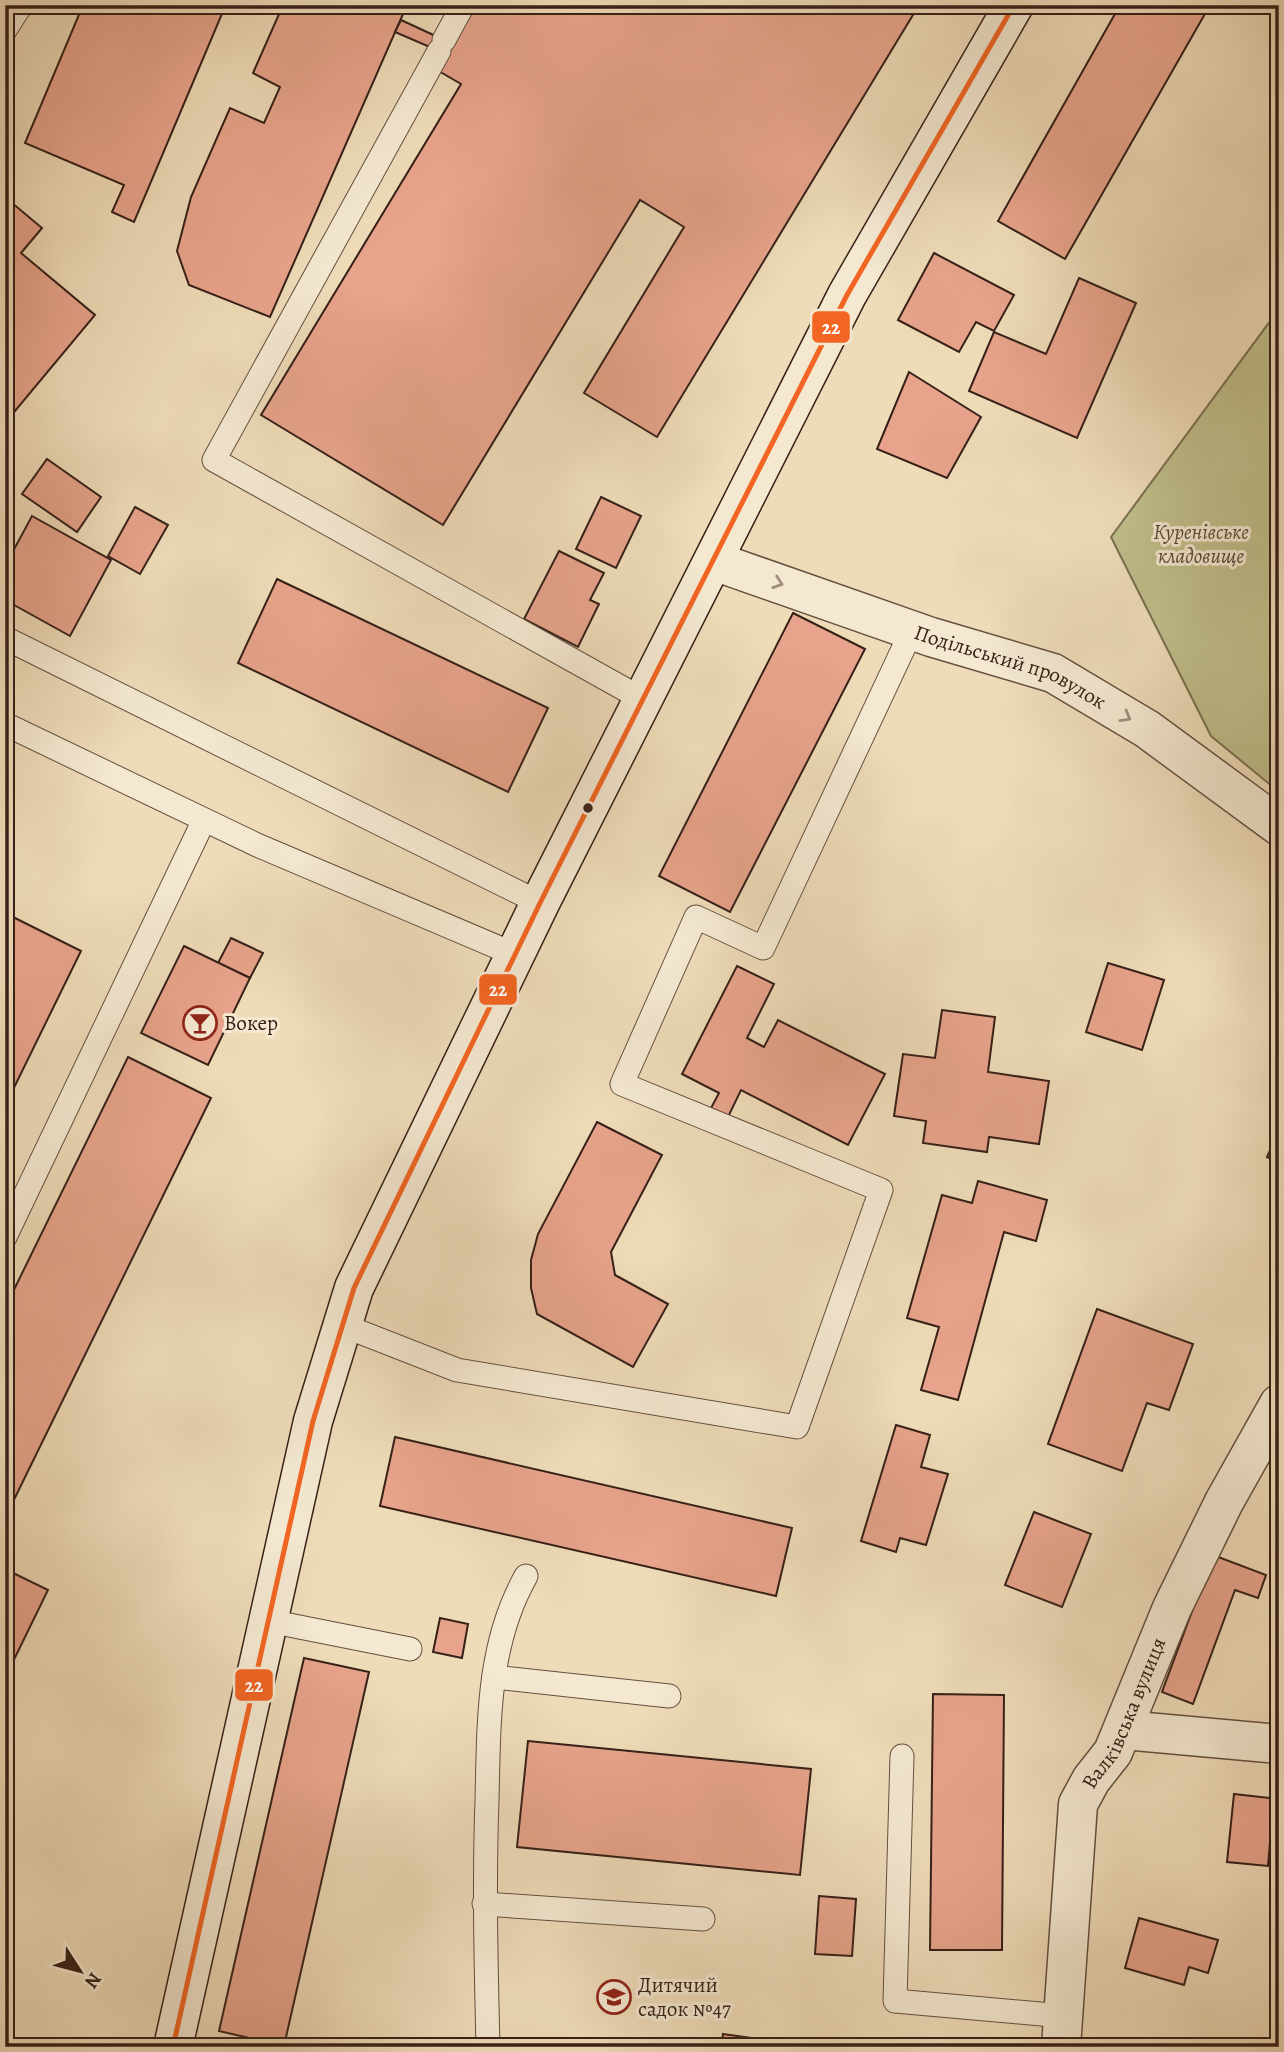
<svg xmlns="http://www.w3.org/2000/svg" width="1284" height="2052" font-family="Alegreya,serif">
<rect width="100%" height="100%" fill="#eedbb8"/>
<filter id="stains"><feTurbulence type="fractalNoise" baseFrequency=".00286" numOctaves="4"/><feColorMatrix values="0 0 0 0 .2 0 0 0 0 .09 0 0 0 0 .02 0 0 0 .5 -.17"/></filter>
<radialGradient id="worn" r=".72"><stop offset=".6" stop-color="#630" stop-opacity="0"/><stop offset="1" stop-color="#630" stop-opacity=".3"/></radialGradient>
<path fill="#bfbe8a" stroke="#7a6f51" stroke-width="2" d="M1279 309V792L1211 736 1111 537Z"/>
<g fill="#e7a38b" stroke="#362018" stroke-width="2">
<path d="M83 5H215L224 9 134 222 112 212 124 185 25 143Z"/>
<path d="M283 5H407L270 317 189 285 177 251 191 197 230 108 264 123 280 87 253 73Z"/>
<path d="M476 5H685L692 9 694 5H919L657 437 584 393 684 227 640 200 443 525 261 415 461 84 437 70Z"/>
<path d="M1120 5H1210L1065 259 998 221Z"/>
<path d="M401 20 453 44 446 54 395 32Z"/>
<path d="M5 197 42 228 21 253 95 315 5 423Z"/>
<path d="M934 253 1014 295 994 331 976 322 959 352 898 320Z"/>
<path d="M1079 278 1136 303 1077 438 969 391 994 332 1046 354Z"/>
<path d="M909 372 981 417 947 478 877 449Z"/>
<path d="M47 459 101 497 77 532 22 494Z"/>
<path d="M601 497 641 516 616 568 576 549Z"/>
<path d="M135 507 168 525 140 574 108 556Z"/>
<path d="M32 516 111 560 70 636 5 600V566Z"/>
<path d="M559 551 604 573 590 600 599 604 578 647 524 619Z"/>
<path d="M277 579 548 708 508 792 238 663Z"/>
<path d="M793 613 865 649 730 912 659 876Z"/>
<path d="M5 913 81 951 5 1106Z"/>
<path d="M231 938 263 953 250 978 218 963Z"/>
<path d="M184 946 250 978 208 1065 141 1033Z"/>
<path d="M1108 963 1164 980 1142 1050 1086 1032Z"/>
<path d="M737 966 774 984 747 1038 764 1047 778 1020 885 1074 848 1145 741 1090 728 1117 711 1108 719 1093 682 1074Z"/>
<path d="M942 1010 995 1017 988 1072 1049 1081 1039 1144 989 1137 987 1152 923 1143 926 1121 894 1116 903 1054 935 1058Z"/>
<path d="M128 1057 211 1098 5 1518V1308Z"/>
<path d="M597 1122 662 1155 611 1252 615 1275 668 1304 633 1367 537 1314 531 1288V1260L538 1234Z"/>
<path d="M1276 1137 1279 1139V1163L1267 1157Z"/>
<path d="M978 1181 1047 1200 1036 1241 1004 1232 958 1400 921 1390 939 1327 907 1318 942 1195 972 1203Z"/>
<path d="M1097 1309 1193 1344 1169 1410 1147 1403 1122 1471 1048 1444Z"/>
<path d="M896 1425 930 1435 921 1467 948 1474 926 1545 900 1538 896 1552 861 1541Z"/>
<path d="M395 1437 792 1528 776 1596 380 1506Z"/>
<path d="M1034 1512 1091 1534 1062 1607 1005 1585Z"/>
<path d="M1213 1555 1266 1575 1258 1598 1235 1590 1193 1704 1162 1692Z"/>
<path d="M5 1569 48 1590 5 1678Z"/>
<path d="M440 1618 468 1624 462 1658 433 1652Z"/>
<path d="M304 1658 369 1672 284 2046 219 2031Z"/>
<path d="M933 1694 1004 1695 1002 1950H930Z"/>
<path d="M528 1741 811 1769 800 1875 517 1847Z"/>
<path d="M1234 1794 1279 1799V1842H1270L1268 1866 1227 1862Z"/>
<path d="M819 1896 856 1899 852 1956 815 1954Z"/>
<path d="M1139 1918 1218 1940 1208 1973 1189 1967 1184 1985 1125 1968Z"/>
<path d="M723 2034 800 2045V2047H721Z"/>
</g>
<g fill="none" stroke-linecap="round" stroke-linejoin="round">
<g stroke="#644f40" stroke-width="25">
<g id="lane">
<path d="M5 30 21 5"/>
<path d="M444 40 463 5"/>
<path d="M439 51 214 460 644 700"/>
<path d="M5 638 540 903"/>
<path d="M5 724 257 845 516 955"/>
<path d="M5 1237 204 820"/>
<path d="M342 1325 457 1370 797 1427 881 1190 622 1084 696 917 763 948 912 630"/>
<path d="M269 1621 410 1649"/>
<path d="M494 1677 669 1696"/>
<path d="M902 1756 895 2001 1063 2016"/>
<path d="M484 1904 703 1919"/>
<path d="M488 2047C486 1964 484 1883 487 1800 489 1723 487 1645 526 1576"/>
</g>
</g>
<g stroke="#644f40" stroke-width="41">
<g id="street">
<path id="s1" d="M714 561 931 637 1053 673 1147 729 1279 826"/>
<path d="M1124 1730 1279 1744"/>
<path id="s2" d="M1061 2047 1078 1804 1091 1780 1113 1752 1172 1608 1224 1502 1279 1404"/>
</g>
</g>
<g stroke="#362018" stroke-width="41">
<path id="secondary" d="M173 2047 313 1421 354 1288 540 903 847 295 1014 5"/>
</g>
<use href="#lane" stroke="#f4e8d1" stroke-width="23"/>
<use href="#street" stroke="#f4e8d1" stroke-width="38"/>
<use href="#secondary" stroke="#f4e8d1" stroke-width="38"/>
<g stroke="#f4e8d1" stroke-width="10">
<path id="bus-1" d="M173 2047 313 1421 354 1288 540 903 847 295 1014 5"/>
</g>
<use href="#bus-1" stroke="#f26522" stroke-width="5"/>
</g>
<defs><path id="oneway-chevron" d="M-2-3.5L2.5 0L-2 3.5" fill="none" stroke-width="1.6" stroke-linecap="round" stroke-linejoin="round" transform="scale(1.75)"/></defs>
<g stroke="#9e8e7e">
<use href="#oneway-chevron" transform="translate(778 583) rotate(19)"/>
<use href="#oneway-chevron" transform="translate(1126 717) rotate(30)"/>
</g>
<defs>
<g id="bar-ring" transform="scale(1.75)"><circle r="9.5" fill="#f4e8d1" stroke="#8f2418" stroke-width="1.5"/><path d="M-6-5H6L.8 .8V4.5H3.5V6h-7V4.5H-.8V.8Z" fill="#8f2418"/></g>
<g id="school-ring" transform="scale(1.75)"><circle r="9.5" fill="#f4e8d1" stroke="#8f2418" stroke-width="1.5"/><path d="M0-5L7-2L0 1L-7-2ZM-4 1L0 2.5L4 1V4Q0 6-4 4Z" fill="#8f2418"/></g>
</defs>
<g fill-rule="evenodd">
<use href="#bar-ring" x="200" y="1023"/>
<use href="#school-ring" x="614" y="1997"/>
</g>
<circle fill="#362018" stroke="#f4e8d1" stroke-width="2.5" cx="588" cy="808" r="6"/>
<g text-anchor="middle" stroke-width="6" stroke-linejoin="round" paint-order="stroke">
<g font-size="21" font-style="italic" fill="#584834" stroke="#f4e8d1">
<text x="1201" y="539">Куренівське<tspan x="1201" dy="24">кладовище</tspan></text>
</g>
<g font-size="21" fill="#362018" stroke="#f4e8d1">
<text dy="7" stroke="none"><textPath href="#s1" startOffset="315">Подільський провулок</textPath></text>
<text dy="7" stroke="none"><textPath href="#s2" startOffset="346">Валківська вулиця</textPath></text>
</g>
<g font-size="21" fill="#362018" stroke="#f4e8d1" text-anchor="start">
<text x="224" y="1030">Вокер</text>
<text x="638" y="1992">Дитячий<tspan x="638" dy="24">садок №47</tspan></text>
</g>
</g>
<g stroke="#f4e8d1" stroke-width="2.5">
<rect x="811" y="310" width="40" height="34" rx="7" fill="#f26522"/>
<rect x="478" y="973" width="40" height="33" rx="7" fill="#f26522"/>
<rect x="234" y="1668" width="40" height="34" rx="7" fill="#f26522"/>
</g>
<g font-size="19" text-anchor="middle" font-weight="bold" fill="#fff">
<text x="831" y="334">22</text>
<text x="498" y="996">22</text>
<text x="254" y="1692">22</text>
</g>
<rect width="1284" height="2052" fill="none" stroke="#eedbb8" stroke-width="28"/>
<rect x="7" y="7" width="1270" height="2038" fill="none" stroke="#362018" stroke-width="3.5"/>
<rect x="14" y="14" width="1256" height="2024" fill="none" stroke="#362018" stroke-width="2"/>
<g transform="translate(80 1971) rotate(126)" stroke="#f4e8d1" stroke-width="5" paint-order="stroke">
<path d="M0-5L12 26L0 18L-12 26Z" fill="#362018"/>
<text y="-10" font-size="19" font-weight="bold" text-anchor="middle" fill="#362018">N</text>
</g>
<rect width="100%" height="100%" filter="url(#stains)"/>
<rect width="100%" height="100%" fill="url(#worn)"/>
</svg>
